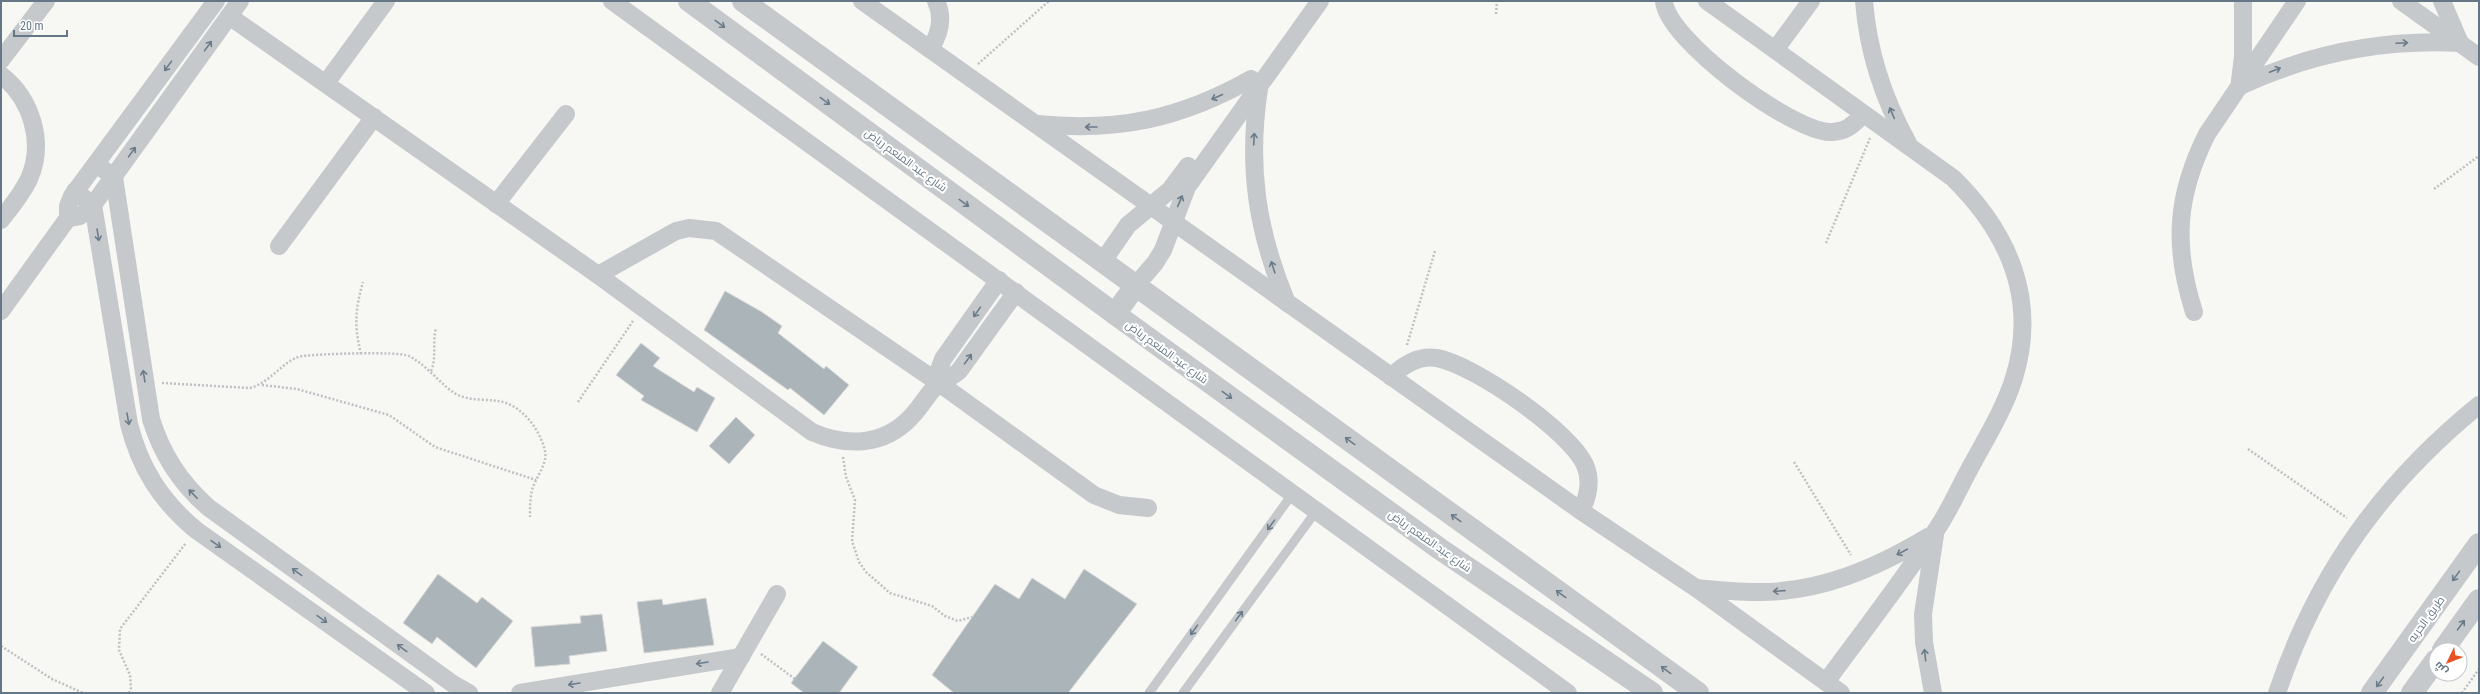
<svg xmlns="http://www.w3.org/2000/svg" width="2480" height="694" font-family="'Roboto Condensed',Cairo,sans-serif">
<rect width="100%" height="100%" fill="#f7f7f4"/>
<g fill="#abb4b9" stroke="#d9d9d6">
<path d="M725 291 762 312 782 326 778 333 824 369 826 366 849 385 824 415 790 388 788 390 704 330Z"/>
<path d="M641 343 660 358 653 366 694 392 697 387 715 398 697 432 641 400 644 396 616 375Z"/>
<path d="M736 417 755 435 729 464 709 446Z"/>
<path d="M1084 569 1137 604 1068 693H954L932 675 995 584 1019 599 1032 578 1065 599Z"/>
<path d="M438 574 477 603 482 597 513 621 476 668 437 637 432 644 403 623Z"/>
<path d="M706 598 714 645 644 653 637 602 662 599 663 605Z"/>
<path d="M602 614 607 651 569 656 570 664 535 667 531 627 581 623 580 616Z"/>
<path d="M823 641 858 667 839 693H804L791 683Z"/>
</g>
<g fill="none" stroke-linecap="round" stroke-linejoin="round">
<g stroke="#bec1c3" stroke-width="2.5" stroke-dasharray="2 2" stroke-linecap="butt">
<path d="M1496 14 1497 1"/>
<path d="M978 64 1049 1"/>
<path d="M2434 189 2479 156"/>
<path d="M1826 243 1870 138"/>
<path d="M1407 345 1435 251"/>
<path d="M361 354C354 326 355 310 363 282"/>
<path d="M431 371C437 357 432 343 436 328"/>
<path d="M162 383 250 388C272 382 285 358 303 356 318 354 398 351 409 356 428 366 441 385 456 394 469 401 485 399 498 401 521 404 540 429 545 451 548 464 535 478 532 490 530 499 530 508 530 517"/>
<path d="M262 385 297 389 389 415 435 447 536 480"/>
<path d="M578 402 633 321"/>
<path d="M2248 449 2347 518"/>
<path d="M843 457 846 477 855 500 852 541 859 562 866 572 890 593 932 606 945 616 958 621 972 617"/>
<path d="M1794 462 1851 555"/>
<path d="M1 646 52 679 83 693"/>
<path d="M761 654 795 679"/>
<path d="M129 693 131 688 130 675 119 650 120 629 186 543"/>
<path d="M2462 693 2479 669"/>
</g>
<g stroke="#c5c9cc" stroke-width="9">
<path d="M1149 693 1293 493"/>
<path d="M1183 693 1317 510"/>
</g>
<g stroke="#c5c9cc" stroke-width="18">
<path d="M612 1 1568 693"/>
<path d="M862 1 1581 511 1696 588 1841 693"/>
<path d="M1664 1C1667 40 1791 131 1830 132 1844 133 1855 124 1863 114"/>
<path d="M1707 1 1953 178C2009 233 2038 300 2014 378 2004 410 1985 440 1969 470 1958 490 1948 514 1934 533 1900 584 1862 633 1826 682"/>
<path d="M1864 1C1868 53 1883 98 1908 143"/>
<path d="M2401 1 2479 57"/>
<path d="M229 16 598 275 812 432C847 447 884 446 911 417 921 407 928 393 938 384 944 379 953 377 959 371L1016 292"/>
<path d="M930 49C940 34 944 18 936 1"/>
<path d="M1775 50 1811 1"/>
<path d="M1 60 46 1"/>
<path d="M1 75C32 99 45 143 29 179 22 194 11 207 1 220"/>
<path d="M2240 81 2243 56V1"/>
<path d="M326 83 386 1"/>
<path d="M2240 86C2311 53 2382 39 2460 43L2442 1"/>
<path d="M1259 89C1247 167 1257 231 1287 303"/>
<path d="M1037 124C1118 132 1180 119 1251 79"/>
<path d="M96 164 114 177 151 419C162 455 180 483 209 508L453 684 469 693"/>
<path d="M75 191 93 205 129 424C140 468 161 501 196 530L426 693"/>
<path d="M496 204 566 114"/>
<path d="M68 218 80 216 93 205 240 1"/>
<path d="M279 246 374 117"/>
<path d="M1103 261 1128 225 1170 190 1188 166"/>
<path d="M598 275 676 231 689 228 716 231 939 383 1094 495 1119 505 1148 508"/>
<path d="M1136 285 1155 263 1163 250 1187 187 1320 1"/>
<path d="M1 311 68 218V206L72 196 216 1"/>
<path d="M2194 312C2173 246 2176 196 2207 134L2297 1"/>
<path d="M1391 377C1403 365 1419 355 1437 358 1474 365 1570 431 1585 465 1592 481 1588 497 1581 511"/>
<path d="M939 383V370L943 359 999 280"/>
<path d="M1696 588C1716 590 1736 592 1757 592 1819 593 1876 568 1928 537"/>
<path d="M520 693 741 657"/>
<path d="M720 693 777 594"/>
<path d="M1933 693 1924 642 1923 614 1935 535"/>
<path d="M2277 693C2317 574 2382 484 2479 405"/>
</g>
<g stroke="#c5c9cc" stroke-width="22">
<path d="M689 1 1115 314 1440 549 1652 693"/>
<path d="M743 1 1698 693"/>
<path d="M1115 314 1136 285"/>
<path d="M2443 650 2479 600"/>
<path d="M2372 693 2479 544"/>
<path d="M2412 693 2436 660"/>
</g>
</g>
<defs><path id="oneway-shaft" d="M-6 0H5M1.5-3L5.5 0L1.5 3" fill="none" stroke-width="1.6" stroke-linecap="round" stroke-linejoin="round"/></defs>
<g stroke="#6a7b8a">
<use href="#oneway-shaft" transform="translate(720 24) rotate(36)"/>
<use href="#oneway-shaft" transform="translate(2402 43) rotate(-3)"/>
<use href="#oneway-shaft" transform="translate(208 46) rotate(-54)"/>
<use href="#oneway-shaft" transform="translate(168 66) rotate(126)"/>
<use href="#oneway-shaft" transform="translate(2275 70) rotate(-21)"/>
<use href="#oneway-shaft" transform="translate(1217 97) rotate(156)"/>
<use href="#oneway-shaft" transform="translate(825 101) rotate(36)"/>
<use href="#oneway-shaft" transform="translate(1892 113) rotate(-113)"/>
<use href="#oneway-shaft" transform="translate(1091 127) rotate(180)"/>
<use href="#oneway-shaft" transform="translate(1254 139) rotate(-87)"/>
<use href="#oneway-shaft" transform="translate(132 152) rotate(-54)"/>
<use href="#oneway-shaft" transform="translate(1180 201) rotate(-67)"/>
<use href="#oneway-shaft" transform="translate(964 203) rotate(36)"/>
<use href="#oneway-shaft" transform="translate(98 235) rotate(81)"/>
<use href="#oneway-shaft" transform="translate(1273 267) rotate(-108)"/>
<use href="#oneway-shaft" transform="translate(977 312) rotate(125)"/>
<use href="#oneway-shaft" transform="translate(968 359) rotate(-54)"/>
<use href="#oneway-shaft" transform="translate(144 376) rotate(-99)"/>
<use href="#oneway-shaft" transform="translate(1227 395) rotate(36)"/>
<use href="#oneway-shaft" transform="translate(128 419) rotate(80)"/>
<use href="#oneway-shaft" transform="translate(1350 441) rotate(-144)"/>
<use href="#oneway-shaft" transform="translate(193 494) rotate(-134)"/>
<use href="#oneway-shaft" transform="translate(1456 518) rotate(-144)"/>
<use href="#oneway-shaft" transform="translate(1271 525) rotate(126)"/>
<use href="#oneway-shaft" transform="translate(216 544) rotate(35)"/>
<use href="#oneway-shaft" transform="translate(1902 552) rotate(152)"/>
<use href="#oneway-shaft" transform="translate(297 572) rotate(-144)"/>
<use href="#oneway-shaft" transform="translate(2456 576) rotate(126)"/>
<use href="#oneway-shaft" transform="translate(1779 591) rotate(176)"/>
<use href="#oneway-shaft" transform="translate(1561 594) rotate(-144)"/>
<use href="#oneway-shaft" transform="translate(1239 616) rotate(-54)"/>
<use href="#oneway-shaft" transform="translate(322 619) rotate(35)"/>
<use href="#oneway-shaft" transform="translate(2461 625) rotate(-54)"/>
<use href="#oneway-shaft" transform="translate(1194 630) rotate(126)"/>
<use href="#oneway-shaft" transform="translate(402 648) rotate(-144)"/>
<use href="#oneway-shaft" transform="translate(1925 655) rotate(-97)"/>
<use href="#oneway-shaft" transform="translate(702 663) rotate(171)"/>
<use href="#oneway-shaft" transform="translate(1666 670) rotate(-144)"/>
<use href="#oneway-shaft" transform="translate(2380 682) rotate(126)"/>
<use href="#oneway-shaft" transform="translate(574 684) rotate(171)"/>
</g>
<g text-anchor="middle" stroke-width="4" stroke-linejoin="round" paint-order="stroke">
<g font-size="11" fill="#657786" stroke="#fff">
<text transform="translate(906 160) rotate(36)" y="4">شارع عبد المنعم رياض</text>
<text transform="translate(1167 352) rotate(36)" y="4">شارع عبد المنعم رياض</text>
<text transform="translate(1430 541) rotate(35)" y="4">شارع عبد المنعم رياض</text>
<text transform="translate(2426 619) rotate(-54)" y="4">طريق الحريه</text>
</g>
</g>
<rect width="2480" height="694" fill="none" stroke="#657786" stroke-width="4"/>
<g transform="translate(2448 662) rotate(227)"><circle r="19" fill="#ffffff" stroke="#c1c9cf"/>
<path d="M0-3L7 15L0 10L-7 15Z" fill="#e75424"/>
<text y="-6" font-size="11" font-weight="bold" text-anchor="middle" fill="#657786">ش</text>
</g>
<path d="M14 30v6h53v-6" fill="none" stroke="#657786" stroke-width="2"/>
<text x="20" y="30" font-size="12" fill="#657786" stroke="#ffffff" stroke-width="3" paint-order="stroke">20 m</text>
</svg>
